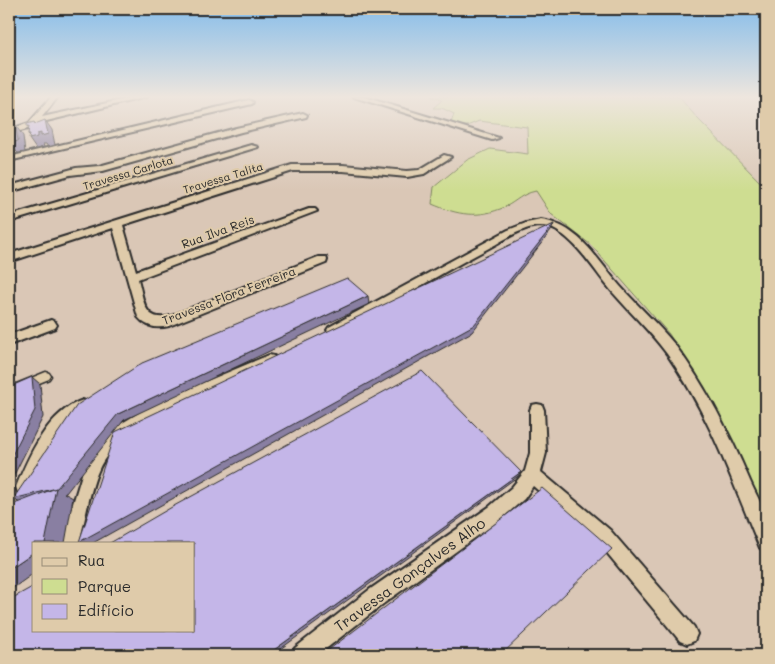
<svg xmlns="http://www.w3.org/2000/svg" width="775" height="664" font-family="Mali,sans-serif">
<rect width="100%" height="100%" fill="#dac7b6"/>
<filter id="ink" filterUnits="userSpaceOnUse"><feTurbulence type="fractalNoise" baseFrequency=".02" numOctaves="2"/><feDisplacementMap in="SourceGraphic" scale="10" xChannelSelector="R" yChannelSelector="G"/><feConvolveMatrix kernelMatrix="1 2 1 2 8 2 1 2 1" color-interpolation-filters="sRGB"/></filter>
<g filter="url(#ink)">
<path fill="#cedd91" stroke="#7c845e" d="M431 97H679L697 118 766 188V540L719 415 669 334 591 245 551 214 536 191C521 194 517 201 505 207 478 219 458 215 432 204L434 187 467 160 490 149 528 154 527 127 479 121 467 126H452L451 123 454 114 442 108H433L442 100Z"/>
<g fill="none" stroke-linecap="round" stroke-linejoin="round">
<g stroke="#2b2b2b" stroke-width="3">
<path id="pedestrian" d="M46 372 49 373 51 376 49 379 9 395V387Z"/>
</g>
<g stroke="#2b2b2b" stroke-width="4">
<g id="minor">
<path d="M51 97H58L42 117 135 97H147L38 123 35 127 9 134V130L29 123Z"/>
<path d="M354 97H364L499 138 492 140Z"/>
<path d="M249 100 253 102 252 104 9 161V157Z"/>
<path d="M303 113 307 115 306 117 241 132 103 171 70 175 9 192V186L76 168 99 166 236 128Z"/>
<path d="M251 145 258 147 9 222V216Z"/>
<path d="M444 155 451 157 424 174 407 177 343 171H293L123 225 136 271 309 209H315L317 211 138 279C144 300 143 323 171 316L318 257H326L327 260 326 263 169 326C157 329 146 327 138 317L113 228 9 262V254L292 165H343L407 171 419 170Z"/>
<path d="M541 220C579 225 597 260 620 286 638 306 658 324 675 345 706 386 730 434 750 481 755 493 764 507 766 520 768 530 766 541 766 551L760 548C732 481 709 414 667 354 648 328 624 307 605 283 590 264 567 227 541 226 524 226 504 240 489 248 438 275 388 305 337 333H329L327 330 329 327 508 230 526 223Z"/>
<path d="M51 320 55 322 57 325 55 328 9 345V335Z"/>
<path d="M269 355 274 356 276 360 274 364C225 385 122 419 99 469 90 488 85 521 79 543H61L86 461 100 441 114 428 157 402Z"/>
<path d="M83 400 88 402 90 406 88 410C57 434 45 458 30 493L24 495 18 493 16 487C29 455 48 412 83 400Z"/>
<path d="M537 404 542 405 544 410 546 453 541 472 610 530 694 627 697 634 694 641 687 644 680 641 598 542 533 486 524 499 501 519 383 604 318 655H292L295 648 369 590 489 507 512 487 525 471 530 453V410L532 405Z"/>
</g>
</g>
<use href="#pedestrian" fill="#dfcbaa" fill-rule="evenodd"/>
<use href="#minor" fill="#dfcbaa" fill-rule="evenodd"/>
</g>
<g fill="#897fa2" stroke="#2b2b2b">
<path d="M45 120 52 130 55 145 48 147 46 144H43L44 147 36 149 29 139 31 138 28 134 35 124 34 122 41 132Z"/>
<path d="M16 126 23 136 25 152 18 153 16 151H14V154L9 156V140Z"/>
<path d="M554 224 551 231 472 332 93 543 79 542Z"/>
<path d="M368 296 369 304 124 420 66 493H64L73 498 65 543H45L22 504 13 499 118 414Z"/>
<path d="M32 377 40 384 43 417 9 485V461Z"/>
<path d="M521 472 517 477 272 655H267Z"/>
<path d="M34 552V573L9 591V569Z"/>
</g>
<g fill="#c4b6e8" stroke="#2b2b2b">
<path d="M45 120 48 134 41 136V133L37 134V137L29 139 30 134H28L29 126 27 127V124L34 122 35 124Z"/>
<path d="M16 126 18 141 11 143 10 140H9V129Z"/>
<path d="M554 224 474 325 79 542 115 432Z"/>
<path d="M347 278 368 296 118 414 57 488 13 499 77 405 142 363Z"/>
<path d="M422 371 521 472 267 655H9V600L34 586V630H194V543H110L172 507Z"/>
<path d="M32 377 35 410 9 461V387Z"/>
<path d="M56 488 45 543H34V552L9 569V506Z"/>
<path d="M542 488 612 549 501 655H322Z"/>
</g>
</g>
<linearGradient id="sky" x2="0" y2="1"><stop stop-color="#84bcea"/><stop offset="0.51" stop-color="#eee6de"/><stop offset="1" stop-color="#eee6de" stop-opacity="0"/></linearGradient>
<rect width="775" height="190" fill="url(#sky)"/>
<g text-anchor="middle" stroke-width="4" stroke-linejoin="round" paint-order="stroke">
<g font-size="11" fill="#2b2b2b" stroke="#dfcbaa">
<text transform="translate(128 173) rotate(-17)" y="4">Travessa Carlota</text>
<text transform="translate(223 178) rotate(-17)" y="4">Travessa Talita</text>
</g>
<g font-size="12" fill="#2b2b2b" stroke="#dfcbaa">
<text transform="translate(218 232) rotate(-20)" y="4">Rua Ilva Reis</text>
<text transform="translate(229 296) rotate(-21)" y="4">Travessa Flora Ferreira</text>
</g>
<g font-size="15" fill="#2b2b2b" stroke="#dfcbaa">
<text transform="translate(410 575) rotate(-36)" y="5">Travessa Gonçalves Alho</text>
</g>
</g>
<rect width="775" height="664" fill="none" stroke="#dfcbaa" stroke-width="30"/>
<rect x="15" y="15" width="745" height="634" fill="none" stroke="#2b2b2b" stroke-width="2" filter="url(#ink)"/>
<rect x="32" y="542" width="162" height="90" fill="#dfcbaa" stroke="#978b77"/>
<rect x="42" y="558" width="25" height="8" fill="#dfcbaa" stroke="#978b77"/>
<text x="78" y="566" font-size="15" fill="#2b2b2b">Rua</text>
<rect x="42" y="579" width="25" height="15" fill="#cedd91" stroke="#978b77"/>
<text x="78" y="592" font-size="15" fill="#2b2b2b">Parque</text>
<rect x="42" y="604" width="25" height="15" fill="#c4b6e8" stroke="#978b77"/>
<text x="78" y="616" font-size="15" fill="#2b2b2b">Edifício</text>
</svg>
